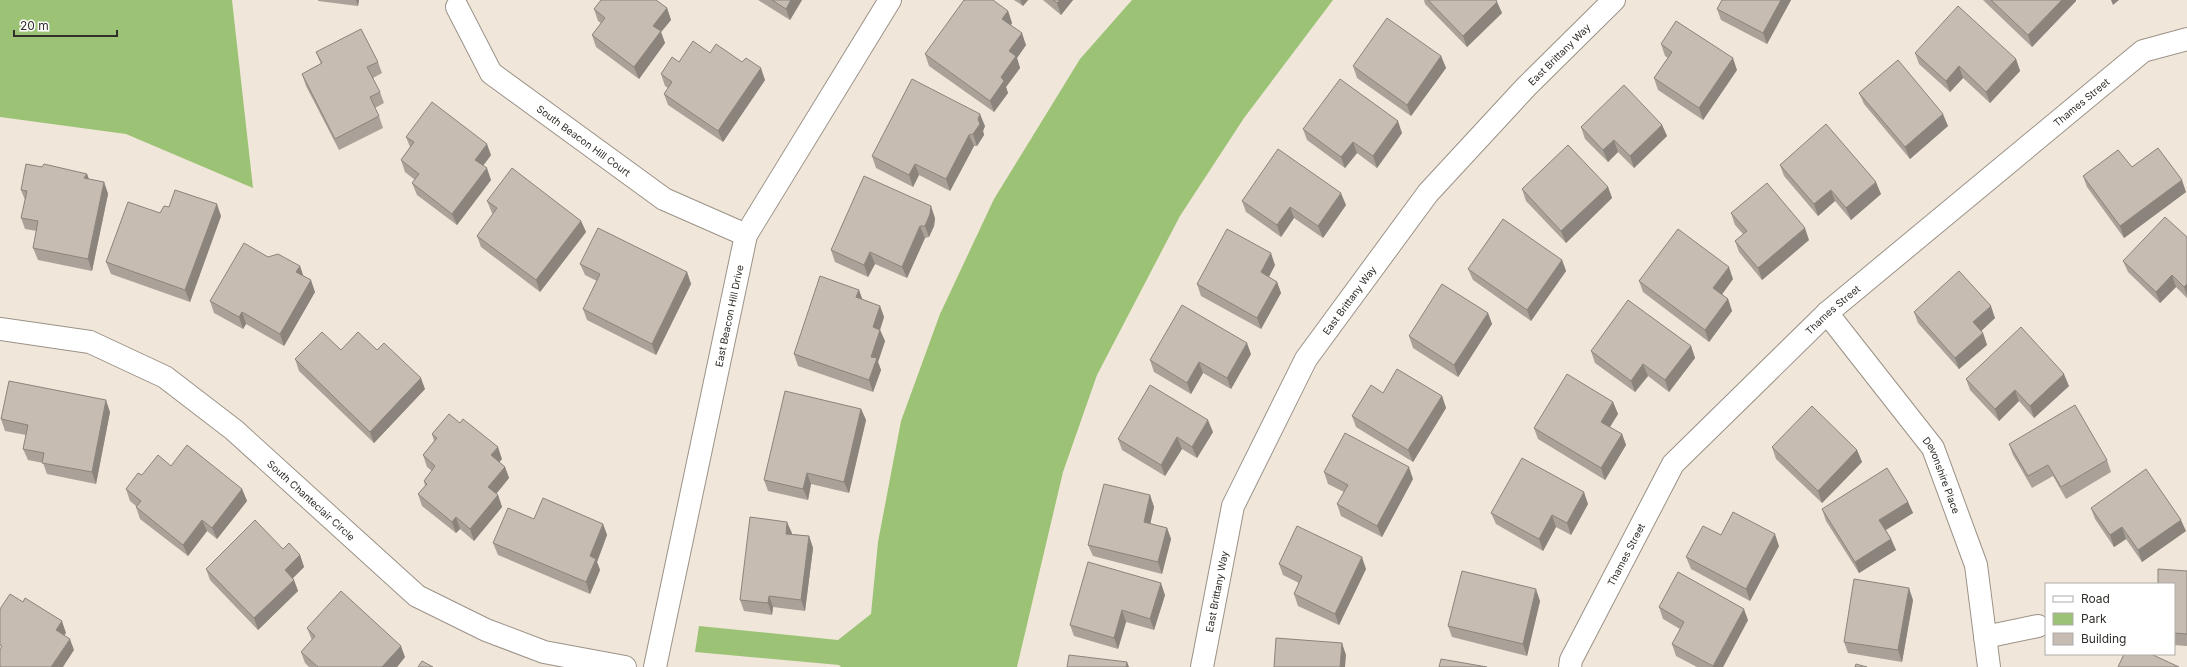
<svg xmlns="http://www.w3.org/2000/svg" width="2187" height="667" font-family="Inter,sans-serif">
<rect width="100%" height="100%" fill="#f0e6da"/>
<g fill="#9cc375">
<path d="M0 0H232L253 188 126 134 0 117Z"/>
<path d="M1132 0H1333L1244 118 1180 216 1097 375 1063 472 1017 667H841L839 665 695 652 699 626 838 640 871 614 878 542 901 421 940 314 994 199 1080 59Z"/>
</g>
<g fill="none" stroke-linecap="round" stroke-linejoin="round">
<g stroke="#9b9287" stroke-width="24">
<g id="minor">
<path id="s1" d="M457 7 491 73 664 199 746 235"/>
<path id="s2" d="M1827 313 1933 448 1976 565 1989 667"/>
<path id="s3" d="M0 329 90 342 165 377 234 430 417 596 486 630 544 652 625 667"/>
<path d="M1985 637 2038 626"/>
<path id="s4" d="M655 667 746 235 890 0"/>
<path id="s5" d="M1202 667 1233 506 1306 359 1428 193 1526 87 1614 0"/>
<path id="s6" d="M1570 667 1571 660 1673 464 1827 313 2143 51 2187 39"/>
</g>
</g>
<use href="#minor" stroke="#fff" stroke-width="22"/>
</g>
<g fill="#aaa298">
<path d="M318 0H359L358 6 318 1Z"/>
<path d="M758 0H802L790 20Z"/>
<path d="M1014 0H1028L1023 6Z"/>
<path d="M1043 0H1073L1061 15Z"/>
<path d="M1424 0H1496L1502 13 1467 47 1425 4Z"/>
<path d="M1722 0H1791L1767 44 1721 20 1717 9Z"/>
<path d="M1983 0H2076V1L2032 47Z"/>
<path d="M667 8 671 20 661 32 665 43 639 79 596 47 592 35 601 23 598 21 594 9Z"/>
<path d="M1008 11 1012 23 1011 25 1026 45 1017 58 1020 68 1006 87 1008 93 994 112 929 66 925 54Z"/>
<path d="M1661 44 1737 70 1703 120 1658 90 1654 78 1668 58 1665 56Z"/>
<path d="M316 52 378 62 382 73 373 78 380 92 384 103 375 108 379 116 383 128 339 150 306 86 302 74 321 64Z"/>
<path d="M710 53 765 80 723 142 668 105 664 94 668 88 665 86 661 74Z"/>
<path d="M1915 53 2016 59 2020 71 1990 103 1963 78 1950 92 1919 64Z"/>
<path d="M1441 56 1446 68 1411 116 1357 78 1353 66Z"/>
<path d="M1859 93 1948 126 1910 159 1864 104Z"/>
<path d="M1662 125 1667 136 1634 168 1618 152 1608 162 1585 139 1581 127Z"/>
<path d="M985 126 983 131 984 135 977 146H974L950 191 919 175 913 187 876 168 872 156Z"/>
<path d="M1303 129 1402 133 1377 168 1357 153 1345 168 1307 140Z"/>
<path d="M406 137 491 155 483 166 491 180 457 225 417 195 412 183 415 180 405 172 401 160 410 147Z"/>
<path d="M1780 165 1881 194 1851 220 1835 201 1818 216 1784 176Z"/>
<path d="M42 167 87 174 89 179 104 182 108 194 92 271 38 260 33 248 37 231 25 229 21 218 25 200 21 190Z"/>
<path d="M2132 167 2186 192 2124 238 2087 187 2083 176Z"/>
<path d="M1608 187 1612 198 1566 243 1526 201 1522 189Z"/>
<path d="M487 201 581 221 586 232 540 292 481 247 477 236 493 214 492 213Z"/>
<path d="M1242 201 1346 205 1323 238 1294 218 1281 237 1246 212Z"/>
<path d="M169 207 221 216 190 302 111 274 106 262 160 213Z"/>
<path d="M1731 213 1809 240 1762 280 1739 252 1735 241 1743 234 1735 225Z"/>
<path d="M935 218 934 226 929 237 925 238 907 278 875 264 868 277 835 262 831 250Z"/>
<path d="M2187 237V298L2176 287 2160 303 2128 272 2123 261Z"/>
<path d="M268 257 300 266 303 276 315 292 284 346 246 324 243 329 214 313 210 301Z"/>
<path d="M1562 260 1566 271 1531 321 1473 280 1468 269Z"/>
<path d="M580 264 687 272 691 284 656 355 587 320 583 309 597 281 585 275Z"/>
<path d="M1275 265 1269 277 1277 282 1281 293 1261 329 1201 296 1197 284Z"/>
<path d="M1733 279 1722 294 1728 299 1732 311 1709 342 1643 292 1639 281Z"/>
<path d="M859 290 862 299 880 306 884 317 880 330 885 341 878 362 881 370 873 392 798 366 794 354Z"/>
<path d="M1914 312 1995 318 1981 331 1983 333 1987 345 1959 369 1918 323Z"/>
<path d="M1488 313 1492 324 1458 377 1413 348 1409 336Z"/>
<path d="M1691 346 1695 358 1669 392 1648 376 1635 392 1595 363 1591 351Z"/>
<path d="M341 350H377L425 389 374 443 299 371 295 359Z"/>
<path d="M1251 354 1231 389 1203 373 1191 394 1154 372 1150 360Z"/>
<path d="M1966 379 2069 386 2034 418 2019 401 1999 421 1970 390Z"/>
<path d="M1383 393 1442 396 1446 408 1413 462 1356 427 1352 416Z"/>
<path d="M1613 402 1618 414 1610 427 1622 434 1626 445 1605 480 1538 439 1534 428Z"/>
<path d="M861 409 866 420 849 493 811 484 808 500 768 491 764 480Z"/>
<path d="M110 412 96 484 47 474 43 463 28 460 23 449 26 435 5 431 1 419Z"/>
<path d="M1213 432 1197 458 1182 449 1165 476 1122 450 1118 439Z"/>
<path d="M432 434 502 459 499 462 505 467 509 478 496 494 498 495 502 507 474 541 460 529 456 533 422 506 418 494 425 486 424 481 432 471 427 467 423 455 434 441Z"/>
<path d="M2009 444 2107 460 2111 472 2066 499 2053 476 2032 488 2013 455Z"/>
<path d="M1772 447 1857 450 1862 462 1822 503 1776 459Z"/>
<path d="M171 466 242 489 247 501 217 539 207 531 188 556 140 519 136 507V506L130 501 126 489 142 475Z"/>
<path d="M1324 472 1413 479 1382 537 1341 516 1337 504 1344 492 1328 484Z"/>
<path d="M1150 495 1154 507 1150 524 1167 528 1171 539 1162 574 1093 556 1088 545Z"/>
<path d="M1908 502 1913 513 1886 530 1891 539 1896 550 1859 573 1826 521 1822 509Z"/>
<path d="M1588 504 1571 535 1556 527 1543 551 1496 524 1491 513Z"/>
<path d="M2091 508 2186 531 2142 562 2126 539 2114 547 2095 519Z"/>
<path d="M534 519 603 524 607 535 597 562 600 570 590 594 498 555 493 543Z"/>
<path d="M792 533V534L809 536 813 548 805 611 773 607 772 615 744 611 740 600Z"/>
<path d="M1721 535 1779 546 1750 601 1691 569 1686 557Z"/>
<path d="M283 549 300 555 304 567 293 578 298 591 258 630 210 580 206 569Z"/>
<path d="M1279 564 1366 569 1339 625 1298 606 1294 594 1299 583 1283 575Z"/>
<path d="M2187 571V646L2174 645V584Z"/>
<path d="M1165 595 1154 630 1126 622 1118 649 1074 636 1070 625Z"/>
<path d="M1913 600 1902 662 1848 653 1844 642Z"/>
<path d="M1540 601 1527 656 1452 637 1448 626Z"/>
<path d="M1659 607 1748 620 1723 667H1697L1676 656 1672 644 1680 629 1663 619Z"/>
<path d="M307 628 405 657 397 667H309L305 663 301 652 312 640Z"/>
</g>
<g fill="#8b847c">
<path d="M356 0H359L358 6Z"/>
<path d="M791 0H802L790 20 786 9Z"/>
<path d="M1020 0H1028L1023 6Z"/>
<path d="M1060 0H1073L1061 15 1057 3Z"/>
<path d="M1781 0H1791L1767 44 1763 33Z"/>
<path d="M2062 0H2076V1L2032 47 2028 35Z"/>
<path d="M2111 0H2119L2113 5Z"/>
<path d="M1497 2 1502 13 1467 47 1463 36Z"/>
<path d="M667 8 671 20 661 32 665 43 639 79 634 67 653 26Z"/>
<path d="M1008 11 1012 23 1006 31 1002 19Z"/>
<path d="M1022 33 1026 45 1017 58 1020 68 1006 87 1008 93 994 112 990 101 1001 77 1009 51Z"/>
<path d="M1441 56 1446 68 1411 116 1407 105Z"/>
<path d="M1733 58 1737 70 1703 120 1699 108Z"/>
<path d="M2016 59 2020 71 1990 103 1986 92Z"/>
<path d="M1959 66 1963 78 1950 92 1946 81Z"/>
<path d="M761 68 765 80 723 142 718 131Z"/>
<path d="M980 114 985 126 983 131 984 135 977 146 973 134Z"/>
<path d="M1943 114 1948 126 1910 159 1905 147Z"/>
<path d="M1398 121 1402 133 1377 168 1373 156Z"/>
<path d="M1662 125 1667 136 1634 168 1630 156Z"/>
<path d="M969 135 974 146 950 191 946 179Z"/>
<path d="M1614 140 1618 152 1608 162 1603 150Z"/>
<path d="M1353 142 1357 153 1345 168 1341 157Z"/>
<path d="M487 144 491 155 479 171 475 160Z"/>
<path d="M915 164 919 175 913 187 909 175Z"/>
<path d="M487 168 491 180 457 225 452 214Z"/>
<path d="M87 174 91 186 84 178Z"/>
<path d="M2182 180 2186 192 2124 238 2120 226Z"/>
<path d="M104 182 108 194 92 271 88 259Z"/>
<path d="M1876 182 1881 194 1851 220 1846 208Z"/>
<path d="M1608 187 1612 198 1566 243 1561 231Z"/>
<path d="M1831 190 1835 201 1818 216 1814 204Z"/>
<path d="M1341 193 1346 205 1323 238 1318 226Z"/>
<path d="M217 204 221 216 190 302 185 290Z"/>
<path d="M931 206 935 218 934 226 929 237 925 226Z"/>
<path d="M1290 207 1294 218 1281 237 1277 225Z"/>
<path d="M581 221 586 232 540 292 536 280Z"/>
<path d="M920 226 925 238 907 278 902 267Z"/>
<path d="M1805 228 1809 240 1762 280 1758 268Z"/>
<path d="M870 252 875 264 868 277 864 265Z"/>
<path d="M1271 253 1275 265 1265 284 1261 272Z"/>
<path d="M1562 260 1566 271 1531 321 1527 310Z"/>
<path d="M300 266 304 278 296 272Z"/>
<path d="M1729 267 1733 279 1718 300 1713 288Z"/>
<path d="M687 272 691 284 656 355 652 344Z"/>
<path d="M2172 275 2176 287 2160 303 2156 292Z"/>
<path d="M311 280 315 292 284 346 280 334Z"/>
<path d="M1277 282 1281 293 1261 329 1257 318Z"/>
<path d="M2187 284V295L2184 287Z"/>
<path d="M859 290 863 301 856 297Z"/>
<path d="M1728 299 1732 311 1709 342 1705 330Z"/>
<path d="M880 306 884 317 877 339 873 327Z"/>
<path d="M1991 306 1995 318 1978 334 1973 322Z"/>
<path d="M242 312 246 324 243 329 239 317Z"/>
<path d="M1488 313 1492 324 1458 377 1454 365Z"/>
<path d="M880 330 885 341 878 362 881 370 873 392 869 380 871 357Z"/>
<path d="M1983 333 1987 345 1959 369 1955 358Z"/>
<path d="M1247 343 1251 354 1231 389 1227 378Z"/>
<path d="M1691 346 1695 358 1669 392 1665 380Z"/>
<path d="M1199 362 1203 373 1191 394 1187 383Z"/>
<path d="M1643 364 1648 376 1635 392 1631 381Z"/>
<path d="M2064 374 2069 386 2034 418 2030 406Z"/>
<path d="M421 378 425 389 374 443 370 432Z"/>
<path d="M2015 390 2019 401 1999 421 1995 409Z"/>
<path d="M1442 396 1446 408 1413 462 1408 450Z"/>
<path d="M106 400 110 412 96 484 92 472Z"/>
<path d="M1613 402 1618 414 1606 433 1601 422Z"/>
<path d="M861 409 866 420 849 493 844 482Z"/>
<path d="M1208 420 1213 432 1197 458 1192 447Z"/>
<path d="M1622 434 1626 445 1605 480 1601 468Z"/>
<path d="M1177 437 1182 449 1165 476 1161 465Z"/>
<path d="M498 447 502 459 495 467 491 455Z"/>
<path d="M1857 450 1862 462 1822 503 1818 491Z"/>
<path d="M505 467 509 478 492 499 488 487Z"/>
<path d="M1409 467 1413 479 1382 537 1377 526Z"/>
<path d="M807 473 811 484 808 500 803 489Z"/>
<path d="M242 489 247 501 217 539 212 528Z"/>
<path d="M1584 492 1588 504 1571 535 1567 523Z"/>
<path d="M498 495 502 507 474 541 470 529Z"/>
<path d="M1150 495 1154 507 1148 534 1144 522Z"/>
<path d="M1908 502 1913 513 1884 531 1879 520Z"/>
<path d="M1552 515 1556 527 1543 551 1539 539Z"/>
<path d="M456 517 460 529 456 533 452 522Z"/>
<path d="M202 520 207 531 188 556 183 545Z"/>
<path d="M2181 520 2186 531 2142 562 2138 550Z"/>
<path d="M787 522 792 533 790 545 786 534Z"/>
<path d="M603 524 607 535 597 562 600 570 590 594 586 582 590 556Z"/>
<path d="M2122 527 2126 539 2114 547 2110 535Z"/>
<path d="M1167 528 1171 539 1162 574 1158 562Z"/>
<path d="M1775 534 1779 546 1750 601 1746 589Z"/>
<path d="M809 536 813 548 805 611 801 600Z"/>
<path d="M1891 539 1896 550 1859 573 1855 562Z"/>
<path d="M300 555 304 567 289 582 285 570Z"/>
<path d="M1362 557 1366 569 1339 625 1335 614Z"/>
<path d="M294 580 298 591 258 630 254 618Z"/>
<path d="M1161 583 1165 595 1154 630 1150 619Z"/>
<path d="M1909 588 1913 600 1902 662 1898 650Z"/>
<path d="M1536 589 1540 601 1527 656 1523 644Z"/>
<path d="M769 596 773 607 772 615 768 603Z"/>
<path d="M1744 609 1748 620 1723 667H1713Z"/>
<path d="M1122 610 1126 622 1118 649 1114 638Z"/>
<path d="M62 621 66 633 60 641 56 630Z"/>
<path d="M70 639 74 650 63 667H51Z"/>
<path d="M1342 643 1346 655 1345 667H1340Z"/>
<path d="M401 646 405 657 397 667H382Z"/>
<path d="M1127 662 1129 667H1126Z"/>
</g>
<g fill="#c6bcb1" stroke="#8b847c">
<path d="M601 0H656L667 8 653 26 661 31 634 67 592 35 605 18 594 9Z"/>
<path d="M772 0H791L786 9Z"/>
<path d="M964 0H993L1008 11 1002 19 1022 33 1009 51 1016 56 1001 77 1004 81 990 101 925 54Z"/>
<path d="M1053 0H1060L1057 3Z"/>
<path d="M1428 0H1496L1497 2 1463 36Z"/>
<path d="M1722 0H1781L1763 33 1717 9Z"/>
<path d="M1991 0H2062L2028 35Z"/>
<path d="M1958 6 2016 59 1986 92 1959 66 1946 81 1915 53Z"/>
<path d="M1387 18 1441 56 1407 105 1353 66Z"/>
<path d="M1676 21 1733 58 1699 108 1654 78 1672 52 1661 44Z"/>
<path d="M361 29 378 62 367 67 380 92 370 97 379 116 335 139 302 74 322 63 316 52Z"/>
<path d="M693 41 710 53 716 44 742 62 746 58 761 68 718 131 664 94 672 82 661 74 672 57 679 62Z"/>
<path d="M1898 60 1943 114 1905 147 1859 93Z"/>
<path d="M912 79 980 114 978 119 980 124 973 134 969 135 946 179 915 164 909 175 872 156Z"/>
<path d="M1340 79 1398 121 1373 156 1353 142 1341 157 1303 129Z"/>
<path d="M1624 85 1662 125 1630 156 1614 140 1603 150 1581 127Z"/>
<path d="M432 102 487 144 475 160 487 168 452 214 412 183 419 174 401 160 414 142 406 137Z"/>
<path d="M1826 124 1876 182 1846 208 1831 190 1814 204 1780 165Z"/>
<path d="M1568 145 1608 187 1561 231 1522 189Z"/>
<path d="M2158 148 2182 180 2120 226 2083 176 2118 150 2132 167Z"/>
<path d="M1278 149 1341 193 1318 226 1290 207 1277 225 1242 201Z"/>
<path d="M26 164 42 167 44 164 87 174 84 178 104 182 88 259 33 248 38 221 21 218 27 191 21 190Z"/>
<path d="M512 168 581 221 536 280 477 236 497 208 487 201Z"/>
<path d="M864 176 931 206 930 214 925 226H920L902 267 870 252 864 265 831 250Z"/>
<path d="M1767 183 1805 228 1758 268 1735 241 1747 231 1731 213Z"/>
<path d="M175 190 217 204 185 290 106 262 128 202 160 213 164 206 169 207Z"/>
<path d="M2165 217 2187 237V284L2184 287 2172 275 2156 292 2123 261Z"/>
<path d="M1503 219 1562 260 1527 310 1468 269Z"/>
<path d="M598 228 687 272 652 344 583 309 600 274 580 264Z"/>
<path d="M1227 229 1271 253 1261 272 1277 282 1257 318 1197 284Z"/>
<path d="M1678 229 1729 267 1713 288 1728 299 1705 330 1639 281Z"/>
<path d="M244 243 268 257 278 254 300 266 296 272 311 280 280 334 242 312 239 317 210 301Z"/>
<path d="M1959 271 1991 306 1973 322 1983 333 1955 358 1914 312Z"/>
<path d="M820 276 859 290 856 297 880 306 873 327 880 330 871 357 877 358 869 380 794 354Z"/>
<path d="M1442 284 1488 313 1454 365 1409 336Z"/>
<path d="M1628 300 1691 346 1665 380 1643 364 1631 381 1591 351Z"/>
<path d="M1182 305 1247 343 1227 378 1199 362 1187 383 1150 360Z"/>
<path d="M2021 327 2064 374 2030 406 2015 390 1995 409 1966 379Z"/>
<path d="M322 332 341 350 358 332 377 350 384 343 421 378 370 432 295 359Z"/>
<path d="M1397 369 1442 396 1408 450 1352 416 1371 385 1383 393Z"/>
<path d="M1567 374 1613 402 1601 422 1622 434 1601 468 1534 428Z"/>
<path d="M9 381 106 400 92 472 42 463 44 453 23 449 28 425 1 419Z"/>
<path d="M1150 385 1208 420 1192 447 1177 437 1161 465 1118 439Z"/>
<path d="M785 391 861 409 844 482 807 473 803 489 764 480Z"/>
<path d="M2075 405 2107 460 2061 487 2048 465 2028 476 2009 444Z"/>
<path d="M1812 406 1857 450 1818 491 1772 447Z"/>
<path d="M449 414 460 423 463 419 498 447 491 455 505 467 488 487 498 495 470 529 456 517 452 522 418 494 427 484 424 481 435 466 423 455 437 438 432 434Z"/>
<path d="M1345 433 1409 467 1377 526 1337 504 1348 485 1324 472Z"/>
<path d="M187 445 242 489 212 528 202 520 183 545 136 507 141 501 126 489 138 473 142 475 158 455 171 466Z"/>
<path d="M1522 458 1584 492 1567 523 1552 515 1539 539 1491 513Z"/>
<path d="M1887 468 1908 502 1879 520 1891 539 1855 562 1822 509Z"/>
<path d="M2146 469 2181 520 2138 550 2122 527 2110 535 2091 508Z"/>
<path d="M1104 484 1150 495 1144 522 1167 528 1158 562 1088 545Z"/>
<path d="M543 498 603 524 590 556 596 559 586 582 493 543 508 508 534 519Z"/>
<path d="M1733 512 1775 534 1746 589 1686 557 1703 526 1721 535Z"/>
<path d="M750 517 787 522 786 534 809 536 801 600 769 596 768 603 740 600Z"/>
<path d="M255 520 283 549 289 543 300 555 285 570 294 580 254 618 206 569Z"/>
<path d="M1297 526 1362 557 1335 614 1294 594 1302 576 1279 564Z"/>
<path d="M1088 562 1161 583 1150 619 1122 610 1114 638 1070 625Z"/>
<path d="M2158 569 2187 571V634L2174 633V584H2158Z"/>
<path d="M1462 571 1536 589 1523 644 1448 626Z"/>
<path d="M1678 572 1744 609 1713 666 1672 644 1684 622 1659 607Z"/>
<path d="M1854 579 1909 588 1898 650 1844 642Z"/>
<path d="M341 591 401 646 382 667H318L301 652 315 636 307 628Z"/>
<path d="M10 594 23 602 25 598 62 621 56 630 70 639 51 667H0V649L2 646 0 645V609Z"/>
<path d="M1276 638 1342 643 1340 667H1274Z"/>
<path d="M2124 654H2151L2179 667H2118Z"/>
<path d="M1069 655 1127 662 1126 667H1067Z"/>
<path d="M1441 659 1487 667H1439Z"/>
<path d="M422 661 433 667H418Z"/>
<path d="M1856 664 1867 667H1855Z"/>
</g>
<g text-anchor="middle" stroke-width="4" stroke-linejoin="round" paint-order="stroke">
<g font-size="10" fill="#322e29" stroke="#fff">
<text dy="4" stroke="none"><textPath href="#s5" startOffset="725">East Brittany Way</textPath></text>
<text dy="4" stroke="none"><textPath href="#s6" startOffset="774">Thames Street</textPath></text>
<text dy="4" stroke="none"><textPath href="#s1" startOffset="189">South Beacon Hill Court</textPath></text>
<text dy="4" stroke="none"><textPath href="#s5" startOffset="401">East Brittany Way</textPath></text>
<text dy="4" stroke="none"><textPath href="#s6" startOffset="450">Thames Street</textPath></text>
<text dy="4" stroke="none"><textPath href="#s4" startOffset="359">East Beacon Hill Drive</textPath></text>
<text dy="4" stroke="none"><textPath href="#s2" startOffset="200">Devonshire Place</textPath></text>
<text dy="4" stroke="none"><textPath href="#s3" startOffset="365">South Chanteclair Circle</textPath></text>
<text dy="4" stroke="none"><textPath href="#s6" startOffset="126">Thames Street</textPath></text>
<text dy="4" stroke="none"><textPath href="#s5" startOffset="77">East Brittany Way</textPath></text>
</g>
</g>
<rect x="2045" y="583" width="130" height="72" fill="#ffffff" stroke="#adaba9"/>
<rect x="2053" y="596" width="20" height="6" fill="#ffffff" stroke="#adaba9"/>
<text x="2081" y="603" font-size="12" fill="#322e29">Road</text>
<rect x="2053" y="613" width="20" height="12" fill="#9cc375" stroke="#adaba9"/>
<text x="2081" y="623" font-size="12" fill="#322e29">Park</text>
<rect x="2053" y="633" width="20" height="12" fill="#c6bcb1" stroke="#adaba9"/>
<text x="2081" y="643" font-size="12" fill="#322e29">Building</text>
<path d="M14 30v6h103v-6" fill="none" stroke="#322e29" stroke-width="2"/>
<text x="20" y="30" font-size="12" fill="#322e29" stroke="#ffffff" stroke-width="3" paint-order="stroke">20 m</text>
</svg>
